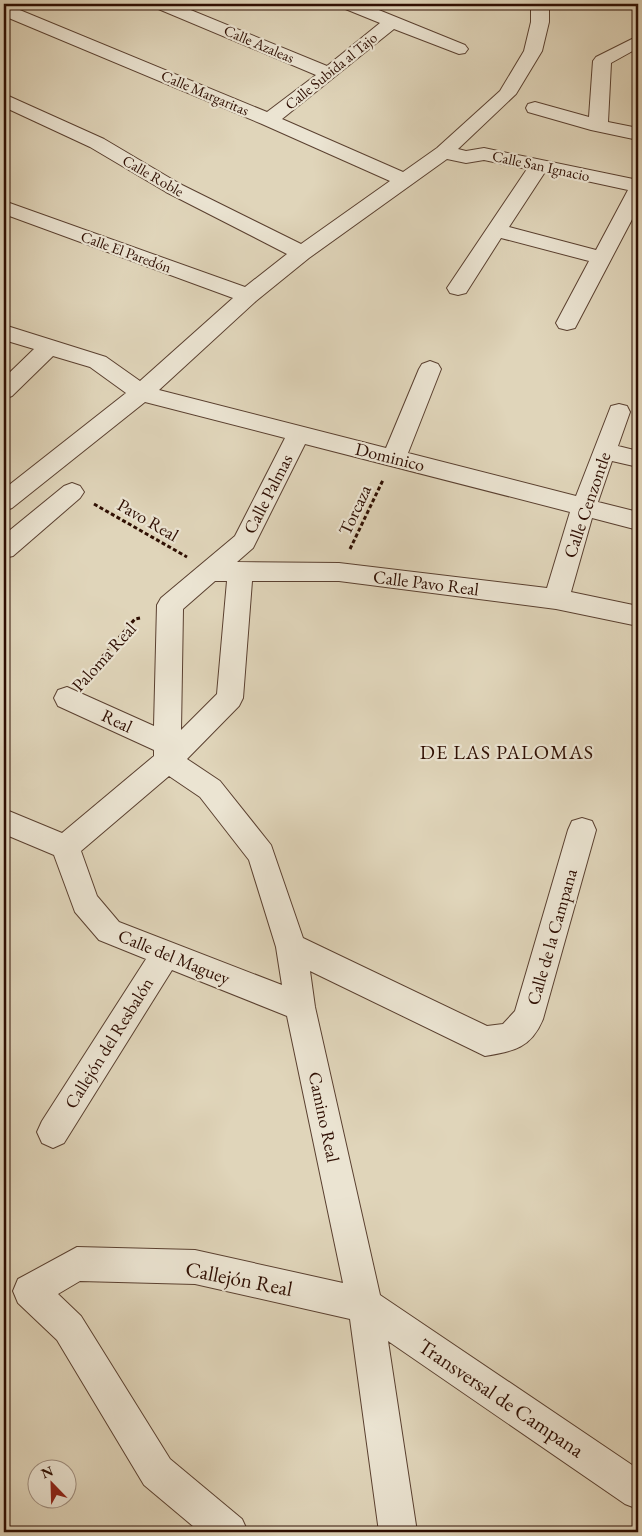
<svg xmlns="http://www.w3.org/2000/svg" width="642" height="1536" font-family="'EB Garamond',serif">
<rect width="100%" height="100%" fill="#e0d5ba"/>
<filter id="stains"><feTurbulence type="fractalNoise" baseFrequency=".004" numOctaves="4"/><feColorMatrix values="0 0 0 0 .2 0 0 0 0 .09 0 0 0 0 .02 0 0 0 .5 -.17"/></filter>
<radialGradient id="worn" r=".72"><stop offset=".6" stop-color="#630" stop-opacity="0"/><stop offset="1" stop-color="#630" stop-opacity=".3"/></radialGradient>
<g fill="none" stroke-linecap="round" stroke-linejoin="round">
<g stroke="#5a4030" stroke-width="2">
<g id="minor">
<path d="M153 4H176L327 66 380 23 343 8 340 4H364L465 45 468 49 465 53 459 54 394 29 282 119 403 172 437 148 500 91 524 51 531 22V4H549V22L542 51 516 94 458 149 466 151 484 148 638 180V208L575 328 567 330 559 328 556 323 589 261 501 238 466 293 458 295 450 293 447 288 527 169 484 160 466 163 447 159 309 258 256 301 159 390 386 448 419 369 422 364 430 361 438 364 441 369 408 453 576 496 611 406 619 404 627 406 630 412 618 446 638 451V467L612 461 598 502 638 512V530L592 518 571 592 638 606V626L556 609 339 581H252L243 698 239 706 187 759 220 781 271 845 303 938 487 1026 503 1024 515 1011 568 830 572 821 582 818 592 821 596 830 543 1019C531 1048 514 1051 485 1056L310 971 315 1007 380 1295 638 1469V1509L625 1504 388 1341 417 1532H379L350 1319 195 1284 80 1281 58 1294 81 1316 170 1459 242 1519 248 1532H200L144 1485 57 1340 18 1303 13 1291 18 1279 77 1247 195 1250 343 1283 287 1016 172 970 64 1143 53 1148 42 1143 37 1132 42 1121 146 959 99 940 75 912 54 855 4 834V809L62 833 154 756V750L58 706 54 698 58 690 67 687 154 726 157 605 161 598 235 536 285 438 145 402 12 508 4 511V489L126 393 90 367 53 356 12 396 4 399V378L34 349 4 340V325L106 357 140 381 233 298 4 214V201L245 287 287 254 166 192 90 147 4 107V94L104 139 180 184 301 244 390 181 262 124 4 16V5L10 6 267 112 316 75 156 8ZM545 172 628 190 596 250 509 227ZM305 444 570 512 547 588 339 563 237 562 253 548ZM215 581H227L217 694 181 730 183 609ZM169 776 200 797 249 860 276 947 282 985 119 922 97 896 81 851Z"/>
<path d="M638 36V48L611 63 608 122 638 128V140L591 130 528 112 526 108 528 104 535 102 589 117 593 61 596 57Z"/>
<path d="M72 483 80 486 84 492 80 498 13 556 4 558V535L64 486Z"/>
</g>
</g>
<g stroke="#2e0e02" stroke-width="3" stroke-dasharray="4 2.5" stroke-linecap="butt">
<path d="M94 504 187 557"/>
<path d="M350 549 383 480"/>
<path d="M85 677 135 619 140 618"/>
</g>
<use href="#minor" fill="#ebe4d2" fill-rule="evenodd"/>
</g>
<g text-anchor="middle" stroke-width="4.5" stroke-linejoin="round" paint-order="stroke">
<g font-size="15" fill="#2e0e02" stroke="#ebe4d2">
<text transform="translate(259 44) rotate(23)" y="5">Calle Azaleas</text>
<text transform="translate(331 71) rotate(-39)" y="5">Calle Subida al Tajo</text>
<text transform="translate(205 93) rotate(23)" y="5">Calle Margaritas</text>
<text transform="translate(541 166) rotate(12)" y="5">Calle San Ignacio</text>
<text transform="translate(153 176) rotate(30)" y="5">Calle Roble</text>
<text transform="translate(126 252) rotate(20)" y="5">Calle El Paredón</text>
</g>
<g font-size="18" fill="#2e0e02" stroke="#ebe4d2">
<text transform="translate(390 457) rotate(14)" y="6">Dominico</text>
<text transform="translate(268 494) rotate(-63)" y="6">Calle Palmas</text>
<text transform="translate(587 505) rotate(-71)" y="6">Calle Cenzontle</text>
<text transform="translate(355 510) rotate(-65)" y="6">Torcaza</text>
<text transform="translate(148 520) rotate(30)" y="6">Pavo Real</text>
<text transform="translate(426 583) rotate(7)" y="6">Calle Pavo Real</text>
<text transform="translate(104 657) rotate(-48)" y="6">Paloma Real</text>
<text transform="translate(117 721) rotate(25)" y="6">Real</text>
<text transform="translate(552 937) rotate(-74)" y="6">Calle de la Campana</text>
<text transform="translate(174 957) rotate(22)" y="6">Calle del Maguey</text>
<text transform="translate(109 1043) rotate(-58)" y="6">Callejón del Resbalón</text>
<text transform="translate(324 1117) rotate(78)" y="6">Camino Real</text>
</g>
<g font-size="20" letter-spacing="1" fill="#2e0e02" stroke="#ebe4d2">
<text x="507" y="759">DE LAS PALOMAS</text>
</g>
<g font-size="21" fill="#2e0e02" stroke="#ebe4d2">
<text transform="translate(239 1279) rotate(11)" y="7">Callejón Real</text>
<text transform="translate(501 1398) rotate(34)" y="7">Transversal de Campana</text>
</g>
</g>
<rect width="642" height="1536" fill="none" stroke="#e0d5ba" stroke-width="20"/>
<rect x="5" y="5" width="632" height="1526" fill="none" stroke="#2e0e02" stroke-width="2.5"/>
<rect x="10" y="10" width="622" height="1516" fill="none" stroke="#2e0e02"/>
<g transform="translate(52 1484) rotate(337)"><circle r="24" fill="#ebe4d2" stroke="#9f8e7f"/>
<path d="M0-4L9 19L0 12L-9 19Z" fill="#8f2418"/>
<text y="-8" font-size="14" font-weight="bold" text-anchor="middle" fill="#2e0e02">N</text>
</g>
<rect width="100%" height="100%" filter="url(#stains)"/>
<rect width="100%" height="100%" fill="url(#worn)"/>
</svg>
